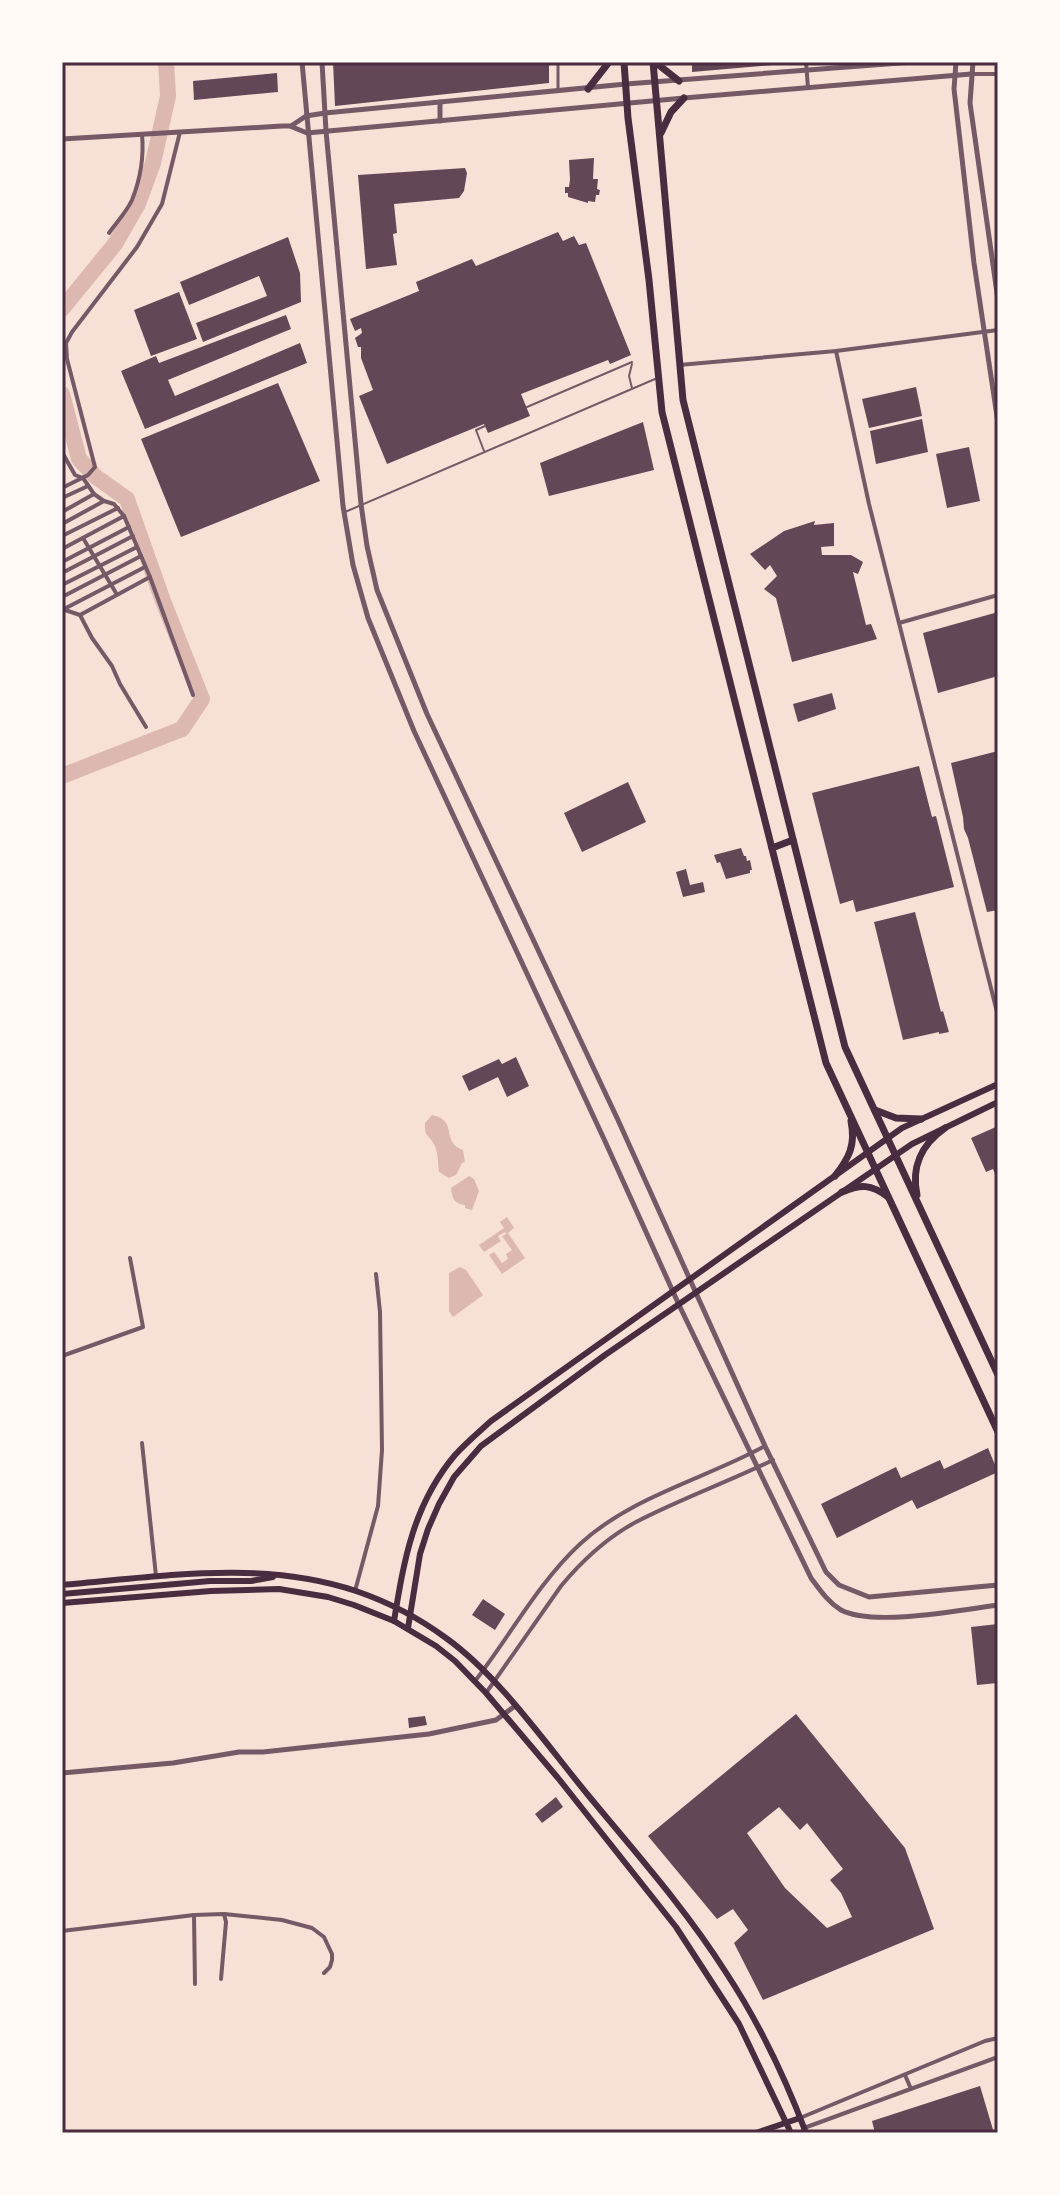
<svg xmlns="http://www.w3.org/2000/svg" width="1060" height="2195" font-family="Manrope,sans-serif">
<rect width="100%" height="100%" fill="#f7e1d7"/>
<g fill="#dcb8b0">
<path d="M432 1115C459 1120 440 1142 463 1150L465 1162 462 1163 456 1175 449 1178 439 1172C438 1164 438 1153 435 1146 430 1135 424 1138 425 1123Z"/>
<path d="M469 1176 474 1179 479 1191 472 1210 465 1208V1205C454 1204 452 1198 451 1188Z"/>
<path d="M507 1217 514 1228 508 1233 525 1258 502 1274 489 1255 494 1252 502 1263 508 1259 506 1254 512 1250 502 1236 506 1234 505 1232 498 1236 501 1241 484 1252 479 1245 504 1228 500 1222Z"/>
<path d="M460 1267 466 1270 483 1295 453 1317 449 1311V1273Z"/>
</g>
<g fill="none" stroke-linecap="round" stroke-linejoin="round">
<path stroke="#dcb8b0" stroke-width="3" d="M62 307H64"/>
<g stroke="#dcb8b0" stroke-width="16">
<path d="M62 309 115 244 138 204 153 163 168 96 166 62"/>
<path d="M62 394 79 459 96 477 127 499 163 601 202 699 182 729 62 776"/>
</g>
</g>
<g fill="#644757" fill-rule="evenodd">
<path d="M333 62H549V83L335 106Z"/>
<path d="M692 62H784V64L692 72Z"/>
<path d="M277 73 278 92 194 100 193 81Z"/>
<path d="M594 158 593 179H598L597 189 600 190 599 195H596L595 202 588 201V203L568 197V193H565V187H569L570 180 569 160Z"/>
<path d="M465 168 467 173 464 191 459 198 394 204 397 233 393 234 397 265 366 269 358 175Z"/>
<path d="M558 232 563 241 574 236 579 245 586 243 631 355 610 364 608 360 521 394 530 416 488 433 484 424 387 464 359 396 373 390 361 358V347H358L355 338 362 333 361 328 355 331 350 319 419 291 416 282 472 259 476 266Z"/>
<path d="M288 237 300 273 301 302 203 342 196 323 267 296 259 276 189 305 180 282Z"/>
<path d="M179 292 197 339 151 356 134 310Z"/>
<path d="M286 315 291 329 168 380 175 396 300 343 307 363 145 429 121 371 156 356 159 363Z"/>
<path d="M278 383 320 481 181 537 141 439Z"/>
<path d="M916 387 922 416 869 428 862 399Z"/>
<path d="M922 419 928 452 876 464 870 431Z"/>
<path d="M643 422 654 470 549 496 540 463Z"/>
<path d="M969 447 980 501 947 508 936 454Z"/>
<path d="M815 521 814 525 834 523V546L821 547 822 555H851L863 562 858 574 853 572 866 625 871 624 877 639 792 662 776 598 764 589 777 576 770 565 765 570 750 554 784 531Z"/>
<path d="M998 612V676L938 693 923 633Z"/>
<path d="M832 693 836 709 798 722 793 704Z"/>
<path d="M998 751V910L987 912 968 838 964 829 963 817 951 763Z"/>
<path d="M919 766 932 817 936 816 954 887 856 912 853 900 840 904 812 793Z"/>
<path d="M628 782 646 822 582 852 564 813Z"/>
<path d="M741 848 744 856H746L747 861 750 860 752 870H750V873L726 879 720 862 717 863 714 855Z"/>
<path d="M686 869 690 885 703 882 705 892 683 897 676 872Z"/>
<path d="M915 912 941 1012 943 1011 949 1032 939 1034V1032L903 1040 874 922Z"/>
<path d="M516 1057 529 1086 507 1097 498 1077 469 1091 462 1076 499 1059 502 1064Z"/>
<path d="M998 1126V1181L993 1169 986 1172 971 1138Z"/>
<path d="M988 1448 998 1472 917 1509 912 1500 837 1538 821 1504 896 1467 901 1478 940 1460 944 1469Z"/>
<path d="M483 1599 505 1614 495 1630 472 1615Z"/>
<path d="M998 1624V1683L977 1685 971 1627Z"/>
<path d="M796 1714 905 1848 934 1929 763 2000 734 1943 748 1930 733 1909 717 1919 648 1836ZM779 1807 800 1830 807 1823 843 1869 830 1880 841 1893 852 1917 827 1928 785 1888 747 1833Z"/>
<path d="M425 1716 427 1725 409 1728 408 1718Z"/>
<path d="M556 1797 563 1807 542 1823 535 1814Z"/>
<path d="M980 2086 994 2133H875L872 2121Z"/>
</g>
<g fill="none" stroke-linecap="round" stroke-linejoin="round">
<g stroke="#755966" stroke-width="2">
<path d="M632 388 629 376 632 364"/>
<path d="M527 407 632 362"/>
<path d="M484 451 476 430 485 426"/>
<path d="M345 512 655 379"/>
</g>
<path stroke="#755966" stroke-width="3" d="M558 62V90"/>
<g stroke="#755966" stroke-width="4">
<path d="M806 62 808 88"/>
<path d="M971 74H998"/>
<path d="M109 233C117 222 127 211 132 200 140 180 144 156 142 134"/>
<path d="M836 351 869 504 998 1016"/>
<path d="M679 365 836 351 998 330"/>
<path d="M62 452 75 475 83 478 94 494 104 501 114 504 124 516 150 577 193 695"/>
<path d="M62 488 88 475 95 467 67 359 66 343 72 332 137 247 162 204 180 132"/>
<path d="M62 498 88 486"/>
<path d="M62 512 94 494"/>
<path d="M62 524 104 501"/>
<path d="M62 536 118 508"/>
<path d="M83 538 116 593"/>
<path d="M62 549 124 516"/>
<path d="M62 562 129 527"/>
<path d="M62 573 133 536"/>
<path d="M62 585 137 547"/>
<path d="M62 597 141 556"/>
<path d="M62 609 80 615 150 577"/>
<path d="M64 609 145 567"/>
<path d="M80 615 92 638 112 666 120 684 146 727"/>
<path d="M899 623 998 595"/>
<path d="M62 1356 143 1327 130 1258"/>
<path d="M142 1443 156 1576"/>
<path d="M355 1591 378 1506 382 1450 380 1312 376 1274"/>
<path d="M475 1681C510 1636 538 1583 580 1544 632 1496 705 1479 765 1446"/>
<path d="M486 1693 561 1586C581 1562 608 1537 636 1522 680 1499 728 1482 773 1460"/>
<path d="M194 1915 195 1984"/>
<path d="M62 1931 194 1915 224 1914 282 1920 312 1928 324 1937 332 1954V1960L330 1967 324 1973"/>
<path d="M221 1979 226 1922 224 1914"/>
<path d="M905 2075 911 2089"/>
<path d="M800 2118 985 2041 998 2038"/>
<path d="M804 2128 998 2057"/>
</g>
<g stroke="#755966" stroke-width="5">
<path d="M302 62 343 506 353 565 368 618 414 731 604 1139 679 1305 811 1578C820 1590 828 1602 841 1610 873 1627 961 1610 998 1605"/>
<path d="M322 62 326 131 361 504 367 546 377 590 427 714 618 1120 765 1446 826 1572 839 1585 869 1597 998 1585"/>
<path d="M956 62 954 89 956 106 974 263 998 423"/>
<path d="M973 62 970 103 998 300"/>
<path d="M440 102V121"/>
<path d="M291 126 306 116 325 113 626 84 913 62"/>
<path d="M62 139 282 126H290L307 133 684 98 971 74"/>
<path d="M62 1773 173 1763 239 1752H263L429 1734 496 1720 515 1706"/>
</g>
<g stroke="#4a2c40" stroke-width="6">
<path d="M62 1585C159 1577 261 1559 356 1591 388 1602 419 1618 446 1638 499 1676 546 1744 588 1795 635 1852 685 1908 725 1971 758 2021 785 2077 806 2133"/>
<path d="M62 1594 210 1581H251L273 1577"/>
<path d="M62 1603 211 1591 279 1589 328 1597 354 1605 394 1621 436 1646 455 1661 486 1693 558 1778 676 1927 739 2024 791 2133"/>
<path d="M394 1621C404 1560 413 1505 455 1455 466 1443 479 1432 491 1421L902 1128 998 1084"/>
<path d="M408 1628 420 1554 428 1529 439 1504 454 1477 481 1446 605 1355 912 1144 998 1102"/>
<path d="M756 2133 800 2118"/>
</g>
<g stroke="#4a2c40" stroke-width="7">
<path d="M624 62 628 118 649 280 662 412 826 1063 998 1432"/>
<path d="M653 62 683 400 845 1047 998 1375"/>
<path d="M655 62 679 81"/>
<path d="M588 89 609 62"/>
<path d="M661 133 671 112 684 98"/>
<path d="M772 848 793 840"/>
<path d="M875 1110 896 1118 921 1119"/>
<path d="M835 1176C849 1158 856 1145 851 1121"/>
<path d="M842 1192C861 1184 871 1184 888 1197"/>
<path d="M917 1195C911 1166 921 1145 945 1128"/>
</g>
</g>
<rect width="1060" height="2195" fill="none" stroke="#fffaf5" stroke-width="128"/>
<rect x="64" y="64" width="932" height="2067" fill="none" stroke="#4a2c40" stroke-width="3"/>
</svg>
